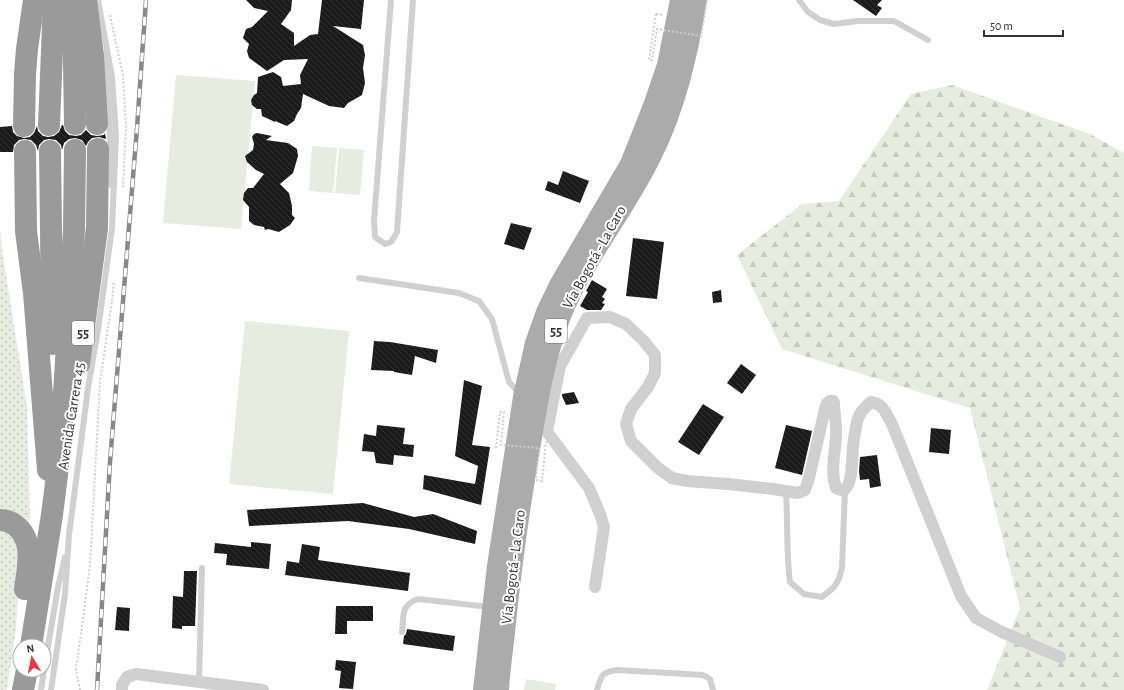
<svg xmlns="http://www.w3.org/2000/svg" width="1124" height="690" font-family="'Alegreya Sans',sans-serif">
<defs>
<pattern id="grass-dots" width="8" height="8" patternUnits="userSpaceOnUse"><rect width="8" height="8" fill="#e6ecdf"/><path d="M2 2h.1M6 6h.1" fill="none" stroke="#c6cbc0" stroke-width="1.8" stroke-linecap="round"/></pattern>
<pattern id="forest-firs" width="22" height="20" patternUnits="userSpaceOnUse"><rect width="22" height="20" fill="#e6ecdf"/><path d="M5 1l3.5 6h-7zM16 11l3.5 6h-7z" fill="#c6cbc0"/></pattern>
<pattern id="building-back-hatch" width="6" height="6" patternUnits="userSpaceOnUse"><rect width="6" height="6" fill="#1a1a1a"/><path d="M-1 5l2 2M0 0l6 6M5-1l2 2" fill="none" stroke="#333"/></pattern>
</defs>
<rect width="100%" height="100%" fill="#fff"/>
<path fill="url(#grass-dots)" d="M0 230 3 256 27 407 30 516 19 579 16 628 7 690H0Z"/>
<path fill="url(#forest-firs)" d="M952 85 1090 134 1124 153V690H987L1020 608 970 408 782 349 737 255 802 204 839 201 911 94Z"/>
<g fill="#e6ecdf">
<path d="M176 75 255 81 241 229 163 223Z"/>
<path d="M312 146 337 148 333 193 309 191Z"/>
<path d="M339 148 364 150 360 195 335 193Z"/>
<path d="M245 321 349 331 333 494 229 484Z"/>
<path d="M526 679 556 684 555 690H524Z"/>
</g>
<g fill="url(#building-back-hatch)">
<path d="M246 0H292L291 10 281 24 294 33V46L310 35 318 34 322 0H364L361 29 333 26 363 45 365 55 363 68 365 83 362 95 348 103 344 108 329 106 303 94 301 108 297 114 294 121 287 126 275 121V122L262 116 261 109H257L252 105 251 100 254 95 257 93 258 77 273 72 281 77 283 86 301 84 300 75 308 59 284 60 267 71 249 58 247 51 249 44 243 38 246 29 252 27 268 11 254 8Z"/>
<path d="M853 0H882L877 5 882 8 876 16Z"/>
<path d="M62 125H63L65 131 69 135 76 136 81 135 86 130 91 135 97 136 104 135 105 133 106 139 99 137 92 138 88 142 86 146 82 140 75 138 69 139 64 143 62 150 61 145 56 140 49 139 44 140 39 145 38 151 36 145 31 140 24 139 19 140 14 145 13 152H0V127L12 126 13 132 17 136 24 138 30 137 34 133 37 126 38 131 43 136 48 137 54 136 59 132Z"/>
<path d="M257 133 272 136 266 140 288 143 297 149 298 156 293 173 280 184 289 193 292 206V215L295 218 290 225 279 232 268 229 265 230 264 227 254 225 249 221V207L243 200 244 193 248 188H253L264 174 256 170 247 162 245 156 253 150 254 144 252 137 254 134Z"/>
<path d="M563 171 589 181 580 203 545 190 548 181 558 185Z"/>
<path d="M511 223 532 228 524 250 504 244Z"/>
<path d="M633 238 664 242 657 299 626 296Z"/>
<path d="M592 280 607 289 602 297 605 299 602 303 605 304 601 310H587L580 306 588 292 586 291Z"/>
<path d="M721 290 722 302 713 303 712 292Z"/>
<path d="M374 341 390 342 438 350 436 363 415 356 412 375 394 372V371L371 370Z"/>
<path d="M741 364 756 375 742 394 727 383Z"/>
<path d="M464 380 482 386 472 445 490 447 481 505 423 489 424 475 475 484 478 466 455 456Z"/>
<path d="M574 392 579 403 566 405 562 396V394Z"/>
<path d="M703 404 724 417 699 455 678 442Z"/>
<path d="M377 425 405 428 403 444 414 445 413 457 394 455 393 465 376 463 374 452 362 451 364 434 376 436Z"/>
<path d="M786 425 812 431 802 475 775 468Z"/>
<path d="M931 428 951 430 949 454 929 452Z"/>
<path d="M877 455 881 486 870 488 869 479 860 480 859 471 860 457Z"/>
<path d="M363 503 414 517 433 514 477 531 475 544 409 529 348 521 249 526 247 510Z"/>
<path d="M251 542 271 544 269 569 226 565 227 554 214 553 215 543 251 547Z"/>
<path d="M302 544 320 547 318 560 410 573 408 591 285 575 287 561 299 563Z"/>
<path d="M184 571H197L195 626H182V629L172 628 173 596 183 597Z"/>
<path d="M336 606H373V621H347V634H335Z"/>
<path d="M117 607 130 608 129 631 115 630Z"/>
<path d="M407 629 455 636 453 651 403 644 404 636 406 634Z"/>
<path d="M336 660 356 662 353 689 339 688 341 671 335 670Z"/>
</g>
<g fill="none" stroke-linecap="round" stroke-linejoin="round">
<g stroke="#cdcdcd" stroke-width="2" stroke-dasharray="2 2" stroke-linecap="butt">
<path d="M656 14 663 15"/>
<path d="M110 15 123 76 126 127 123 187"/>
<path d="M80 690 76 670 90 566 100 382 112 301 114 281"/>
</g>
<g stroke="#d0d0d0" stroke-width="6">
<path d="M391 0 374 221 375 237 385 244 391 242 397 232 413 0"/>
<path d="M799 0 808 12 820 20 834 24 858 21H894L928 40"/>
<path d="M105 54 110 136 111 185"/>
<path d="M359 278 459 293 479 301 492 319 509 382 519 393"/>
<path d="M786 491C788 521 786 552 790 582L804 594 822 597C835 587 838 585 842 568L845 489"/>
<path d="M402 632C404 617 400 605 418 599L490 607"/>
<path d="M44 670 58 587 65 557"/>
<path d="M199 682 202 568"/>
<path d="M41 690 44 670"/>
<path d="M51 690 65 594 69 535 88 388 98 330 112 228 116 136 112 77 98 0"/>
<path d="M597 690C602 675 600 673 617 670L703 675 710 679 713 690"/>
</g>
<g stroke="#d0d0d0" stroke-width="12">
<path d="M542 425 589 488 600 514 604 527 595 587"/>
<path d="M547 431 560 366 587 318 610 317 626 324 643 340 655 355V373L648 387 631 409 626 424 631 441 658 468 672 478 687 481 728 484 773 489 798 493 805 490 809 478 825 409 827 403 830 401H833L834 403C834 412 836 420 836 429 837 449 829 469 836 488 839 490 842 491 845 489 853 483 852 456 853 446 854 439 856 422 859 416 862 410 866 406 871 402 884 404 886 414 892 424L961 596 976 618 1002 632 1060 657"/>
<path d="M122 690V685L127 677 136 674 263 690"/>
</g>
<g stroke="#ababab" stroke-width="20">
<path d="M483 690 497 566 523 397 535 343 546 312 559 285 630 164 653 106 667 65 680 0"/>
<path d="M499 690C500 671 503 651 505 632 511 572 519 513 529 455 537 408 544 360 561 316 584 259 624 212 651 157 676 108 688 54 697 0"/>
</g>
<g stroke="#9a9a9a" stroke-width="22">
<path d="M73 0 75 124"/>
<path d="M86 0 93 56 97 124"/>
<path d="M49 125 54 0"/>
<path d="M24 126 25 74 27 49 34 0"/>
<path d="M25 151 26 231 34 293 48 470"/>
<path d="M50 151 51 230 52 344"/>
<path d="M79 364 97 228 98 149"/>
<path d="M0 520C5 520 11 522 15 525 35 540 28 567 25 589"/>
<path d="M31 646 52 515 61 443 74 229 75 150"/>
<path d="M23 690 27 670"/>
</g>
<g stroke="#888" stroke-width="4.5">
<path id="rail" d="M97 690 110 462 137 128 146 0"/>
</g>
<use href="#rail" stroke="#fff" stroke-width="3" stroke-dasharray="9" stroke-linecap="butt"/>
<g stroke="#cdcdcd" stroke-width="2" stroke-dasharray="2 2" stroke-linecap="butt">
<path d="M656 14 649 60H652L657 29 701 36 707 0"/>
<path d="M496 448 500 412H504L501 445 539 448 536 480 542 481 546 442"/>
</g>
</g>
<g text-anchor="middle" stroke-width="4" stroke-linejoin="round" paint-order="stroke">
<g fill="#fff" stroke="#707070" stroke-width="1">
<rect x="545" y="319" width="22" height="24" rx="3"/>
<rect x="72" y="321" width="22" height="24" rx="3"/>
</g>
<g font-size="14" font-weight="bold" fill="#333">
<text x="556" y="336">55</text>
<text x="83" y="338">55</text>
</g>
<g font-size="15" fill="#333" stroke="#fff">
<text transform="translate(594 257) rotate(-61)" y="5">Vía Bogotá - La Caro</text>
<text transform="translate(71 416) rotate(-81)" y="5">Avenida Carrera 45</text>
<text transform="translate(513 567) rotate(-83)" y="5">Vía Bogotá - La Caro</text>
</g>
</g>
<g transform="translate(32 658) rotate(350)"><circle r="19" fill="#ffffff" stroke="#adadad"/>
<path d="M0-3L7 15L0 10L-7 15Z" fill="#e63946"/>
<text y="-6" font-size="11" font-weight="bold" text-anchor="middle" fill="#333333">N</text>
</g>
<path d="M984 30v6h79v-6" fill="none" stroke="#333333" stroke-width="2"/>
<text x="990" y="30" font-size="12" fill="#333333" stroke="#ffffff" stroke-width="3" paint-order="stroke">50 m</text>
</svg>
